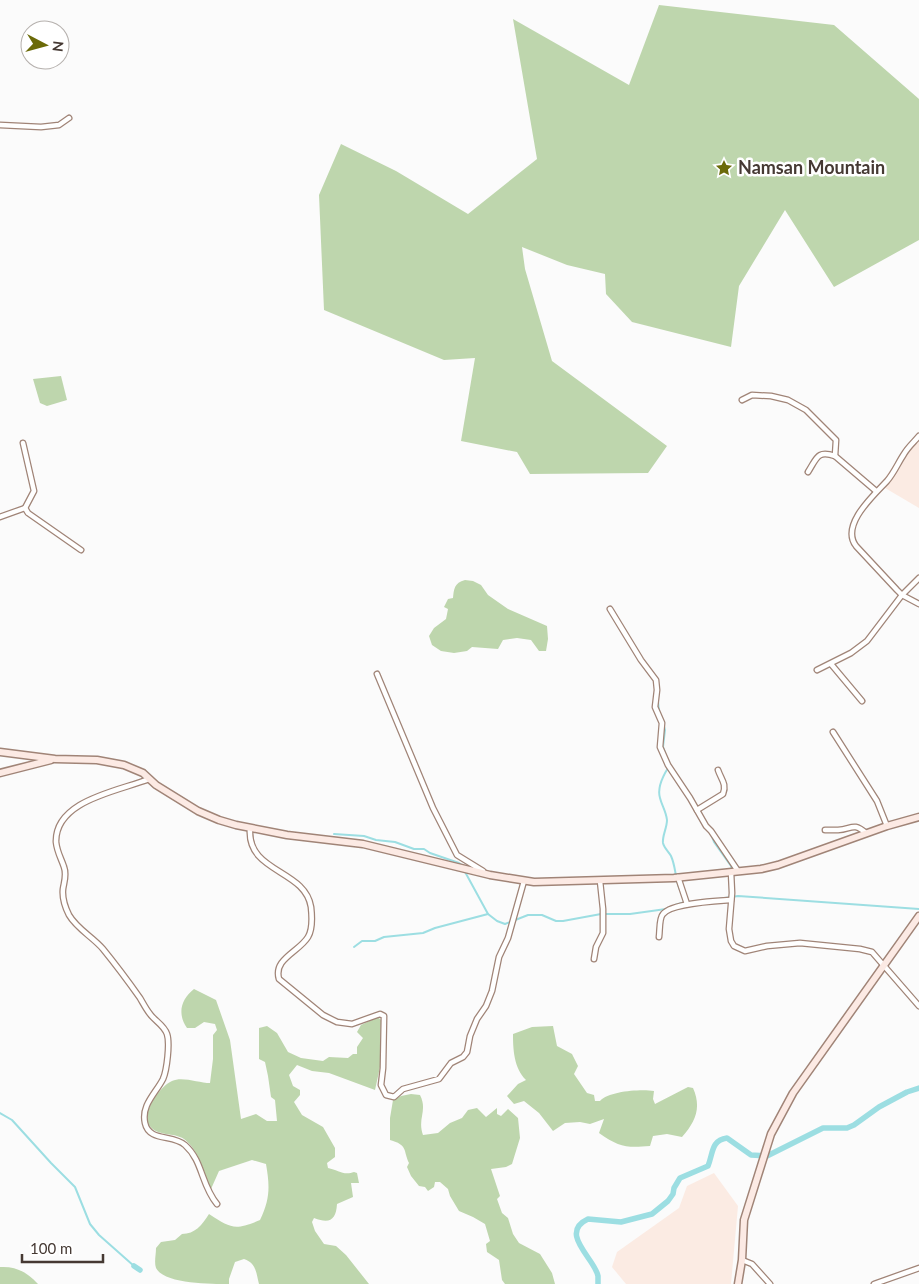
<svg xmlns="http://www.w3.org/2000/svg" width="919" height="1284" font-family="Lato,sans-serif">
<rect width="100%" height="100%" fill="#fbfbfb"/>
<g fill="#fbebe3">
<path d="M919 433V508L880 485 904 450Z"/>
<path d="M714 1173 738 1206 731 1284H626L612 1267 617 1252 679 1208 687 1186Z"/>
</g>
<g fill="#bed6ad">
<path d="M659 5 834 25 919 99V240L834 287 785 210 739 286 731 347 632 322 606 294 605 274 567 265 522 247 525 269 552 361 667 446 648 473 530 474 517 452 461 441 475 358 444 360 324 310 319 195 341 144 396 171 468 214 537 159 513 19 629 85Z"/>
<path d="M61 376 67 400 47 406 40 403 33 379Z"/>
<path d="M465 580 473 581 481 585 488 595 508 609 547 626 548 639 546 651H539L531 640 517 638 503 640 498 649 472 647 467 651 454 653 441 651 432 645 429 636 434 628 446 619 448 609 444 607 448 599 453 598C454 589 454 583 465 580Z"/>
<path d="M194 989 216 1000 230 1040 241 1119 256 1114 267 1121H277L275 1100 271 1097 268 1076 265 1062 259 1059V1028L267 1026 277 1033 288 1052 301 1058 323 1061 329 1057 348 1058 353 1054H357V1047L363 1038 357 1032 361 1025 378 1017 381 1020 380 1067 375 1090 329 1073 312 1071 297 1065 289 1075 293 1086 300 1090V1095L294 1102 302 1115 323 1127 335 1148V1157L327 1163 328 1168C338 1170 344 1176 354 1172L357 1173 359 1183H351L353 1197 337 1204C336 1220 330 1224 314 1218L312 1222 315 1231 324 1244 336 1246 346 1255 369 1284H259C256 1272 256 1263 244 1259L235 1262 229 1279V1284C210 1284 164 1284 156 1268 154 1262 156 1255 156 1248L161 1242 175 1240 182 1234C195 1234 202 1225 209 1214 231 1228 234 1231 260 1220 270 1199 270 1187 266 1164L252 1160 219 1171 211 1189C204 1173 199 1150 184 1139 174 1132 157 1137 149 1125 141 1113 160 1086 172 1081 182 1076 199 1083 210 1083L213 1059V1035L217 1030 215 1024 204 1022 195 1028H187C177 1014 181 999 194 989Z"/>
<path d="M553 1026 557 1046 572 1054 578 1066 574 1074 587 1093 594 1095 595 1101H600C609 1091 641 1089 654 1091L653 1099 655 1104 688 1087 693 1088C702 1108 695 1122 682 1137L667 1134 653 1136 650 1146C626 1148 619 1147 599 1133L604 1119 590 1124 580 1122 565 1123 553 1131 539 1113 524 1101 514 1104 507 1096 518 1084 526 1080C514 1068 513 1050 513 1034L532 1027Z"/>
<path d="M411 1094 420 1095C428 1111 417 1118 423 1135L438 1133 450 1123 462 1118 468 1110 477 1108 486 1117 497 1108V1114L501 1116 508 1109 518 1118 520 1138 512 1164 506 1167 491 1169 500 1196 497 1199 502 1213 508 1218 513 1234 519 1243 540 1254 552 1273 555 1284H505L502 1280 499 1260 487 1252 486 1244 490 1241 485 1224 473 1217 459 1211 450 1196 448 1189 440 1182H435L434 1187 428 1191 425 1187 419 1186 411 1176 407 1167 409 1163C403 1150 408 1145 390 1140V1118L393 1100 401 1096Z"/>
<path d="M0 1267C16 1266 27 1272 38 1284H0Z"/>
</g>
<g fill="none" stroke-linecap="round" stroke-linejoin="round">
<g stroke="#9cdee2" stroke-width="2">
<path d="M658 701 659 712"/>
<path d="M661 716 665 730 663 747 669 764"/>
<path d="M668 768C663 776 657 788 660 798 662 806 666 811 667 820 667 828 662 836 663 843 664 848 669 852 671 856 676 867 675 879 680 890"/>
<path d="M334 834 364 836 376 840 395 842 414 849H424L430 853 459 863 463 866"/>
<path d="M711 834 714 842 731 866 732 870"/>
<path d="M464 870 488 914 497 921 505 924 528 915H542L556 921H563L601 914H630L666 909"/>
<path d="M712 900 738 896 919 909"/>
<path d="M675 905 685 902"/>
<path d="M354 947 362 941H375L384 937 423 933 435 928 488 914"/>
<path d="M0 1113 12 1120 51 1163 75 1187 90 1224 99 1235 134 1266"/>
</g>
<g stroke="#9cdee2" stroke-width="5.5">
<path d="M134 1266 140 1270"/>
<path d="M598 1284C598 1281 598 1279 598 1276 595 1259 558 1233 588 1219L621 1222 652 1214 668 1201 673 1194 674 1188 680 1178 708 1166C713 1154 711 1140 727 1138L751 1155 767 1156 823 1128H847L854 1125 879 1107 907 1092 919 1088"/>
</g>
<g stroke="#a08477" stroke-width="7">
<g id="street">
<path d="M0 125 41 127 59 125 69 118"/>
<path d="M742 400 752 395 771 396 788 400 806 410 836 440 835 456 876 491"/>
<path d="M919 436C914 442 908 447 904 454 898 463 894 473 887 481 874 495 840 525 856 546L897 590 902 595 919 604"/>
<path d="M808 472C817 458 817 450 835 456"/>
<path d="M25 508 28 513 81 550"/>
<path d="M0 517 25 508 34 491 23 443"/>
<path d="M610 609 641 660 656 680 657 690 655 707 662 723 660 747 668 765 690 798 706 826 711 831 738 871"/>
<path d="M831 664 862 701"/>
<path d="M817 670 851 653 867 641 902 595 919 578"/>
<path d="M377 674 433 808 457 855 483 871"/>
<path d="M833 732 877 801 887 826"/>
<path d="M149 779C119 791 55 800 56 842 57 852 61 858 64 867 67 875 64 882 63 889 62 898 65 907 69 915 77 929 93 937 103 949 116 965 128 981 140 998 143 1003 146 1009 150 1014 155 1021 164 1025 167 1034 170 1043 167 1070 163 1079 156 1093 141 1105 145 1123 149 1142 173 1134 185 1145 203 1161 201 1185 217 1204"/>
<path d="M697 810 723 794C727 784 721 779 718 770"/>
<path d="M250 829C247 873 305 869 311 907 312 916 313 929 308 937 299 952 273 959 279 979L323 1015 337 1022 352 1024 380 1014 384 1016 383 1068 381 1085 386 1095 394 1097 403 1089 439 1079 451 1063 463 1057 467 1052 470 1036 477 1019 486 1006 492 991 499 957 508 938 524 881"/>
<path d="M825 830C829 830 834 830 838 830 852 829 853 822 866 833"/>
<path d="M731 872 732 893 729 929 731 941 734 946 745 951 767 946 800 943 860 949 872 952 919 1006"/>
<path d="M678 877 687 904"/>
<path d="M659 937C660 930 659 918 663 914 672 903 717 901 731 900"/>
<path d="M594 959 596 947 603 933V909L600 881"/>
<path d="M742 1260 752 1264 770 1284"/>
<path d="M874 1284 919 1268"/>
</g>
</g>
<g stroke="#a08477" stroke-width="9">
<g id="secondary">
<path d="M0 752 55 759 97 760 124 765 143 773 156 785 198 811 219 820 236 825 287 835 363 844 490 875 534 882 674 878 761 869 778 865 887 826 919 817"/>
<path d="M0 773 51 760"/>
<path d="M738 1284 742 1260 744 1220 771 1134 793 1093 919 916"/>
</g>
</g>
<use href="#street" stroke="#fff" stroke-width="4.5"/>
<use href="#secondary" stroke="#fceae4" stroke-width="6"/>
</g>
<defs>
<g id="sight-bare" transform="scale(1.35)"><path d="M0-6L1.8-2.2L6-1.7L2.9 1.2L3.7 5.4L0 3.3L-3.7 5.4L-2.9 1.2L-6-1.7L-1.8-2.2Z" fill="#6b6a08" stroke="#fff" stroke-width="2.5" paint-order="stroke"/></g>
</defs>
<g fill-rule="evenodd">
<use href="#sight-bare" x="724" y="168"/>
</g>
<g text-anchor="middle" stroke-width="5" stroke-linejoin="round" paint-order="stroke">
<g font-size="18" font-weight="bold" fill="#453933" stroke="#fff" text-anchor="start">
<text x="738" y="174">Namsan Mountain</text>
</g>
</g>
<g transform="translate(45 45) rotate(96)"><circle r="24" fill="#ffffff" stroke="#b5b0ad"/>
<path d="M0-4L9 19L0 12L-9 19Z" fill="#6b6a08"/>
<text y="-8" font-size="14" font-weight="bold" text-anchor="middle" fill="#453933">N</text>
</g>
<path d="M22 1254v8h81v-8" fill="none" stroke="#453933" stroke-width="2.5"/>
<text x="30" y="1254" font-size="15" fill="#453933" stroke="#ffffff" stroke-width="4" paint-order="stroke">100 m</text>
</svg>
